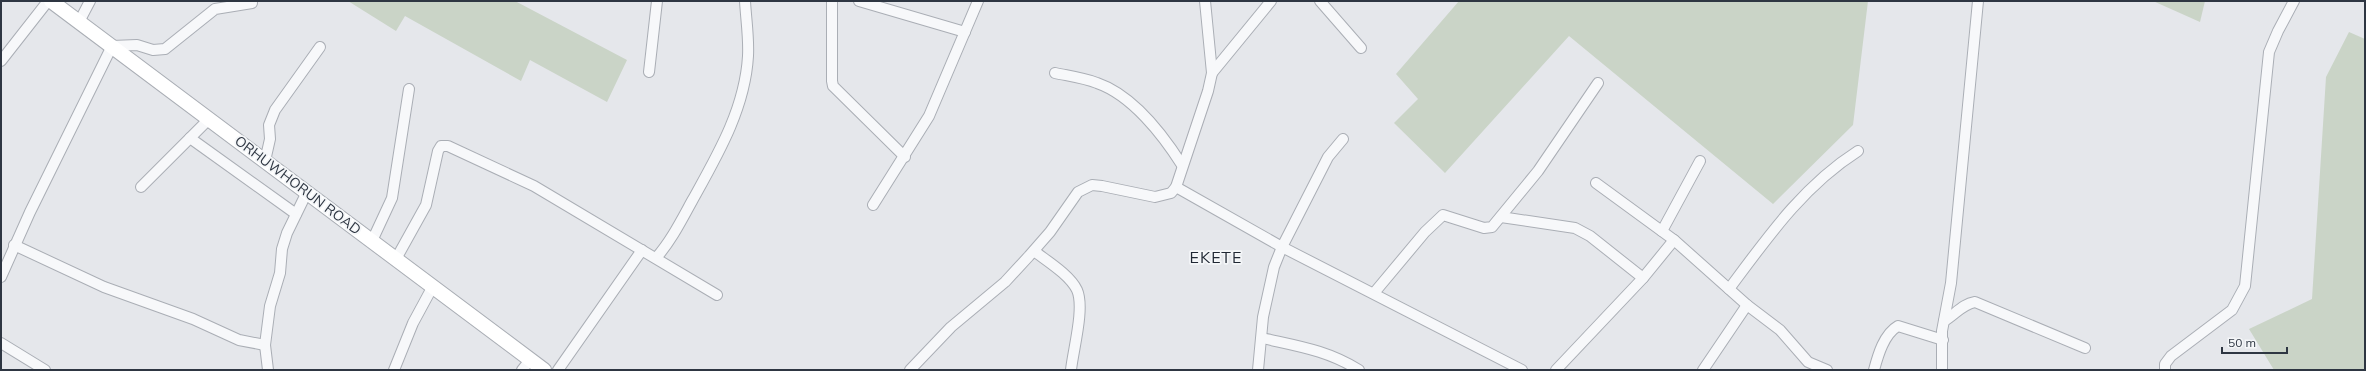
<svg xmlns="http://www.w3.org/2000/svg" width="2366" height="371" font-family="Mulish,sans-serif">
<rect width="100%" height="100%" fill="#e5e7eb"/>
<g fill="#cad4c7">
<path d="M348 1H515L627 60 607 102 530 60 521 81 405 16 396 31Z"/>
<path d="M1459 1H1868L1853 125 1773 204 1569 36 1445 173 1394 123 1418 99 1396 74Z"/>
<path d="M2153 1H2205L2200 22Z"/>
<path d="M2349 32 2365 39V370H2274L2249 329 2312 299 2326 77Z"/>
</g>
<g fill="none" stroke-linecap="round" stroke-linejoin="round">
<g stroke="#aaaeb5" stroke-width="12">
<g id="street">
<path d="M832 1V81L833 86 905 157"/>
<path d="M859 1 965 32"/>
<path d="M1320 1 1361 48"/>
<path d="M79 22 90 1"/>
<path d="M1 61 48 1"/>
<path d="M649 72 657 1"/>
<path d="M1055 73C1069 76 1084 78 1097 83 1132 95 1163 135 1182 165"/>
<path d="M1212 73 1271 1"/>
<path d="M190 138 296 214"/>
<path d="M265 161 270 139 269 125 275 110 320 47"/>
<path d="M1596 183 1674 240 1747 305"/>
<path d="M141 187 209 119"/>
<path d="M1176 187 1282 247 1522 370"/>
<path d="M873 205 929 116 978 1"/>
<path d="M1501 217 1575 228 1590 236 1643 278"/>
<path d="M1662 231 1700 161"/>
<path d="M372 241 392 198 409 89"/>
<path d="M14 245 104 287 193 319 239 340 265 345"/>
<path d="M1034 251C1047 261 1070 275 1077 290 1085 308 1073 350 1071 370"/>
<path d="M656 258C671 241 681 221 692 201 717 156 745 109 748 56 749 38 746 19 745 1"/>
<path d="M396 259 426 205 438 151 441 146H448L534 186 717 295"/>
<path d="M1 277 30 212 112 46 137 45 153 50 165 49 215 9 252 3"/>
<path d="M1729 289C1767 238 1803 186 1858 151"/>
<path d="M1374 293 1425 232 1443 215 1484 228 1492 227 1538 171 1598 83"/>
<path d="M1944 321C1955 315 1962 304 1975 302L2085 348"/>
<path d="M1262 338C1297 346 1327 350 1359 370"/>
<path d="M1 343 45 370"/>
<path d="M268 370 265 345 270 306 280 273 282 249 287 233 307 192"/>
<path d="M394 370 413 323 433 286"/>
<path d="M522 370 530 360"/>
<path d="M558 370 642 250"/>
<path d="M910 370 951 327 1005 282 1029 256 1050 232 1078 192 1092 185 1102 186 1155 197 1171 193 1176 187 1208 91 1212 73 1205 1"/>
<path d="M1258 370 1263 317 1274 267 1282 247 1328 157 1343 139"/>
<path d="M1556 370 1643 278 1674 240"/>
<path d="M1703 370 1747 305 1780 330 1808 362 1827 370"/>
<path d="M1874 370C1878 355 1884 334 1898 326L1943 340"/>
<path d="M1942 370V331L1951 283 1978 1"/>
<path d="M2165 370V364L2171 356 2232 310 2245 286 2269 52 2278 31 2294 1"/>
</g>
</g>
<g stroke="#aaaeb5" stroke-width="16">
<path id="secondary" d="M51 1 544 370"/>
</g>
<use href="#street" stroke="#f7f8fa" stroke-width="10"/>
<use href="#secondary" stroke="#fff" stroke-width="14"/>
</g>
<g text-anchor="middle" stroke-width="3.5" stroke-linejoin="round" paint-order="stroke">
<g font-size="14" fill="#2e3642" stroke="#f4f6f8">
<text transform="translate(298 185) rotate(37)" y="5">ORHUWHORUN ROAD</text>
</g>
<g font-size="16" letter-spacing="1" fill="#1f2733" stroke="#f4f6f8">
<text x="1216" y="263">EKETE</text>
</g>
</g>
<rect width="2366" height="371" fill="none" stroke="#2e3642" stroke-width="4"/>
<path d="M2222 347v6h65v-6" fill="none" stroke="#2e3642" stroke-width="2"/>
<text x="2228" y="347" font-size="12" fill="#2e3642" stroke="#f4f6f8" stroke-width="3" paint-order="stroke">50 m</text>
</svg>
